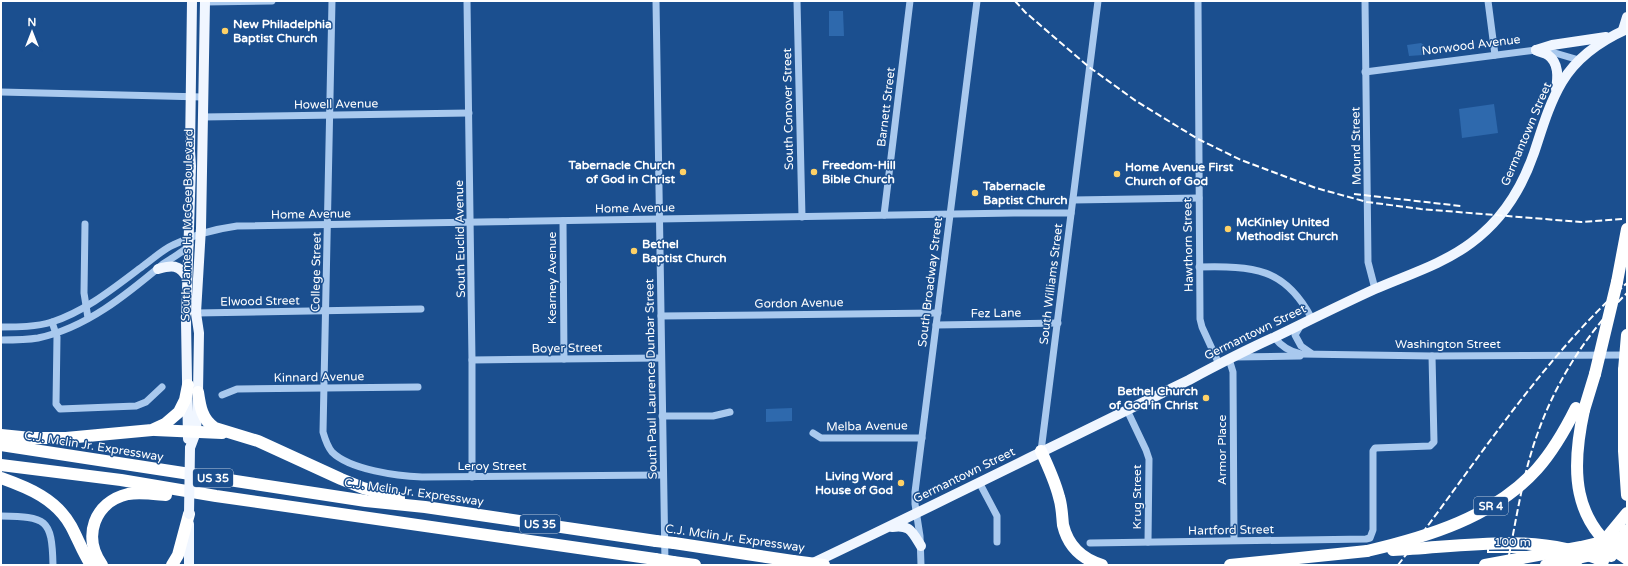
<svg xmlns="http://www.w3.org/2000/svg" width="1628" height="566" font-family="'Varela Round',sans-serif">
<rect width="100%" height="100%" fill="#1b4f8f"/>
<g fill="#2e69ad">
<path d="M829 11H843L844 36H829Z"/>
<path d="M1421 43 1425 46V51L1423 55 1409 56 1407 45Z"/>
<path d="M1494 104 1498 133 1462 138 1459 109Z"/>
<path d="M792 408V421L766 422V409Z"/>
</g>
<g fill="none" stroke-linecap="round" stroke-linejoin="round">
<g stroke="#a9c9ee" stroke-width="7">
<path d="M332 1 323 432C325 439 327 446 332 452 350 470 398 476 422 477L663 475"/>
<path d="M467 1 472 360V477"/>
<path d="M656 1 665 563"/>
<path d="M797 1 802 217"/>
<path d="M1198 1 1200 319 1202 327 1219 364"/>
<path d="M1365 1 1368 262 1375 289"/>
<path d="M1488 1 1495 55"/>
<path d="M205 2 272 1"/>
<path d="M1365 72 1536 50 1555 53 1579 60"/>
<path d="M1 92 203 97"/>
<path d="M202 117 469 113"/>
<path d="M1073 200 1199 198"/>
<path d="M884 215 910 1"/>
<path d="M563 221 564 359"/>
<path d="M85 224 84 293 88 318"/>
<path d="M1199 267C1253 266 1285 267 1312 319"/>
<path d="M196 313 421 309"/>
<path d="M661 316 938 313"/>
<path d="M52 322 57 337 56 404 60 409 136 406 146 402 162 387"/>
<path d="M936 325 1058 323"/>
<path d="M1301 325 1295 335 1301 346 1311 353"/>
<path d="M1 327C18 327 36 327 52 322 86 311 115 287 143 266 153 259 162 250 173 245 193 235 215 229 237 226L1014 213H1071"/>
<path d="M1274 337C1281 346 1290 352 1301 354L1432 356 1627 355"/>
<path d="M1 340C13 340 26 340 38 338 86 328 126 295 163 264 172 258 183 252 190 245"/>
<path d="M1235 357 1300 356"/>
<path d="M1229 359 1233 372 1234 540"/>
<path d="M472 360 661 358"/>
<path d="M222 395 237 389 418 387"/>
<path d="M1127 410 1146 450 1149 459 1148 542"/>
<path d="M662 416H713L730 412"/>
<path d="M813 433 821 438H922"/>
<path d="M1041 451 1098 1"/>
<path d="M979 482 997 516V542"/>
<path d="M1 516C46 517 52 518 53 565"/>
<path d="M1090 543 1366 539 1370 538 1373 530V451L1375 448 1430 446 1434 442 1432 356"/>
<path d="M921 565 920 536 915 504V492L977 1"/>
</g>
<g stroke="#f0f6ff" stroke-width="10">
<path d="M1623 30 1627 17"/>
<path d="M1536 50 1552 45 1606 37"/>
<path d="M1536 50C1539 52 1545 53 1548 55 1559 63 1558 77 1556 89"/>
<path d="M158 269C171 265 180 264 187 278"/>
<path d="M188 439 186 321 191 166 190 151 192 1"/>
<path d="M190 448 196 432 198 392 199 333 196 313 201 228 205 1"/>
<path d="M892 527C910 524 912 532 921 546"/>
<path d="M811 564C937 504 1063 441 1189 380 1217 365 1246 350 1275 337 1308 321 1342 304 1375 289 1407 275 1443 264 1471 243 1501 221 1522 188 1534 153 1542 129 1549 104 1562 82 1577 57 1600 41 1627 29"/>
<path d="M189 565V524"/>
</g>
<g stroke="#fff" stroke-width="12">
<path d="M1617 282 1627 229"/>
<path d="M1624 370V451L1627 495"/>
<path d="M198 392C200 406 202 420 215 428L258 441 341 479 363 488 399 498"/>
<path d="M1584 410 1595 374"/>
<path d="M155 430 222 433"/>
<path d="M1 435 31 438H66L152 430 165 424 179 412 185 400 188 385"/>
<path d="M1 445 366 501 425 507 656 541"/>
<path d="M1041 451C1048 466 1055 481 1059 497 1062 506 1062 516 1063 525 1068 546 1082 559 1102 565"/>
<path d="M1 465 121 480 216 496 655 559"/>
<path d="M1 478C29 488 56 499 71 526 78 539 83 553 91 565"/>
<path d="M674 543 793 561"/>
<path d="M673 562 695 565"/>
<path d="M102 565C82 537 94 502 128 494 140 492 154 494 166 495"/>
<path d="M172 565 178 555 189 514"/>
<path d="M1230 565 1367 551"/>
<path d="M1485 565 1581 547 1627 536"/>
<path d="M1546 565 1627 547"/>
</g>
<g stroke="#fff" stroke-width="2" stroke-dasharray="7 3" stroke-linecap="butt">
<path d="M1015 1 1025 12 1089 67 1136 101 1198 139 1241 160 1316 188 1367 202 1421 209 1581 222 1622 219"/>
<path d="M1354 194 1461 206"/>
<path d="M1398 565C1472 470 1537 364 1627 283"/>
<path d="M1507 565C1516 522 1522 477 1537 435 1556 381 1587 333 1627 293"/>
</g>
<path stroke="#f0f6ff" stroke-width="10" d="M189 514 190 448"/>
<g stroke="#fff" stroke-width="12">
<path d="M1624 370 1627 335"/>
<path d="M1595 374 1617 282"/>
<path d="M1584 410C1571 469 1571 523 1627 559"/>
<path d="M656 541 674 543"/>
<path d="M1393 550C1463 547 1536 531 1603 561"/>
<path d="M1367 551C1427 537 1494 517 1537 469 1553 451 1565 430 1576 408"/>
<path d="M1611 556 1627 530"/>
<path d="M655 559 673 562"/>
<path d="M793 561 824 565"/>
<path d="M1570 565 1608 536 1627 513"/>
</g>
</g>
<g fill="#ffd166" stroke="#1b4f8f" stroke-width="1.5">
<circle cx="225" cy="31" r="4"/>
<circle cx="683" cy="172" r="4"/>
<circle cx="814" cy="172" r="4"/>
<circle cx="1117" cy="174" r="4"/>
<circle cx="975" cy="193" r="4"/>
<circle cx="1228" cy="229" r="4"/>
<circle cx="634" cy="251" r="4"/>
<circle cx="1206" cy="398" r="4"/>
<circle cx="901" cy="483" r="4"/>
</g>
<g text-anchor="middle" stroke-width="3" stroke-linejoin="round" paint-order="stroke">
<g fill="#1b4f8f" stroke="#bbcadd" stroke-width="1">
<rect x="193" y="469" width="40" height="18" rx="3"/>
<rect x="1474" y="497" width="34" height="18" rx="3"/>
<rect x="520" y="515" width="40" height="18" rx="3"/>
</g>
<g font-size="11" font-weight="bold" fill="#fff">
<text x="213" y="482">US 35</text>
<text x="1491" y="510">SR 4</text>
<text x="540" y="528">US 35</text>
</g>
<g font-size="12" font-weight="bold" fill="#fff" stroke="#1b4f8f" text-anchor="start">
<text x="233" y="28">New Philadelphia<tspan x="233" dy="14">Baptist Church</tspan></text>
<text x="675" y="169" text-anchor="end">Tabernacle Church<tspan x="675" dy="14">of God in Christ</tspan></text>
<text x="822" y="169">Freedom-Hill<tspan x="822" dy="14">Bible Church</tspan></text>
<text x="1125" y="171">Home Avenue First<tspan x="1125" dy="14">Church of God</tspan></text>
<text x="983" y="190">Tabernacle<tspan x="983" dy="14">Baptist Church</tspan></text>
<text x="1236" y="226">McKinley United<tspan x="1236" dy="14">Methodist Church</tspan></text>
<text x="642" y="248">Bethel<tspan x="642" dy="14">Baptist Church</tspan></text>
<text x="1198" y="395" text-anchor="end">Bethel Church<tspan x="1198" dy="14">of God in Christ</tspan></text>
<text x="893" y="480" text-anchor="end">Living Word<tspan x="893" dy="14">House of God</tspan></text>
</g>
<g font-size="12" fill="#fff" stroke="#1b4f8f">
<text transform="translate(1471 45) rotate(-7)" y="4">Norwood Avenue</text>
<text transform="translate(336 104) rotate(-1)" y="4">Howell Avenue</text>
<text transform="translate(886 107) rotate(-83)" y="4">Barnett Street</text>
<text transform="translate(788 109) rotate(-91)" y="4">South Conover Street</text>
<text transform="translate(1526 134) rotate(-67)" y="4">Germantown Street</text>
<text transform="translate(1356 146) rotate(-91)" y="4">Mound Street</text>
<text transform="translate(635 208) rotate(-1)" y="4">Home Avenue</text>
<text transform="translate(311 214) rotate(-1)" y="4">Home Avenue</text>
<text transform="translate(187 225) rotate(-89)" y="4">South James H. McGee Boulevard</text>
<text transform="translate(460 239) rotate(-91)" y="4">South Euclid Avenue</text>
<text transform="translate(1188 245) rotate(-91)" y="4">Hawthorn Street</text>
<text transform="translate(316 272) rotate(-89)" y="4">College Street</text>
<text transform="translate(552 278) rotate(-90)" y="4">Kearney Avenue</text>
<text transform="translate(930 282) rotate(-83)" y="4">South Broadway Street</text>
<text transform="translate(1051 284) rotate(-83)" y="4">South Williams Street</text>
<text transform="translate(260 301) rotate(-1)" y="4">Elwood Street</text>
<text transform="translate(799 303) rotate(-1)" y="4">Gordon Avenue</text>
<text transform="translate(996 313) rotate(-1)" y="4">Fez Lane</text>
<text transform="translate(1255 332) rotate(-26)" y="4">Germantown Street</text>
<text x="1448" y="348">Washington Street</text>
<text transform="translate(567 348) rotate(-1)" y="4">Boyer Street</text>
<text transform="translate(319 377) rotate(-1)" y="4">Kinnard Avenue</text>
<text transform="translate(651 379) rotate(-91)" y="4">South Paul Laurence Dunbar Street</text>
<text transform="translate(867 426) rotate(-1)" y="4">Melba Avenue</text>
<text transform="translate(94 446) rotate(9)" y="4">C.J. Mclin Jr. Expressway</text>
<text transform="translate(1222 450) rotate(-90)" y="4">Armor Place</text>
<text x="492" y="470">Leroy Street</text>
<text transform="translate(964 475) rotate(-26)" y="4">Germantown Street</text>
<text transform="translate(414 492) rotate(8)" y="4">C.J. Mclin Jr. Expressway</text>
<text transform="translate(1137 497) rotate(-90)" y="4">Krug Street</text>
<text transform="translate(1231 530) rotate(-1)" y="4">Hartford Street</text>
<text transform="translate(735 538) rotate(8)" y="4">C.J. Mclin Jr. Expressway</text>
</g>
</g>
<rect width="1628" height="566" fill="none" stroke="#ffffff" stroke-width="4"/>
<g transform="translate(32 32)" stroke="#1b4f8f" stroke-width="3" paint-order="stroke">
<path d="M0-3L7 15L0 10L-7 15Z" fill="#ffffff"/>
<text y="-6" font-size="11" font-weight="bold" text-anchor="middle" fill="#ffffff">N</text>
</g>
<path d="M1488 546v6h92v-6" fill="none" stroke="#ffffff" stroke-width="2"/>
<text x="1494" y="546" font-size="12" fill="#ffffff" stroke="#1b4f8f" stroke-width="3" paint-order="stroke">100 m</text>
</svg>
